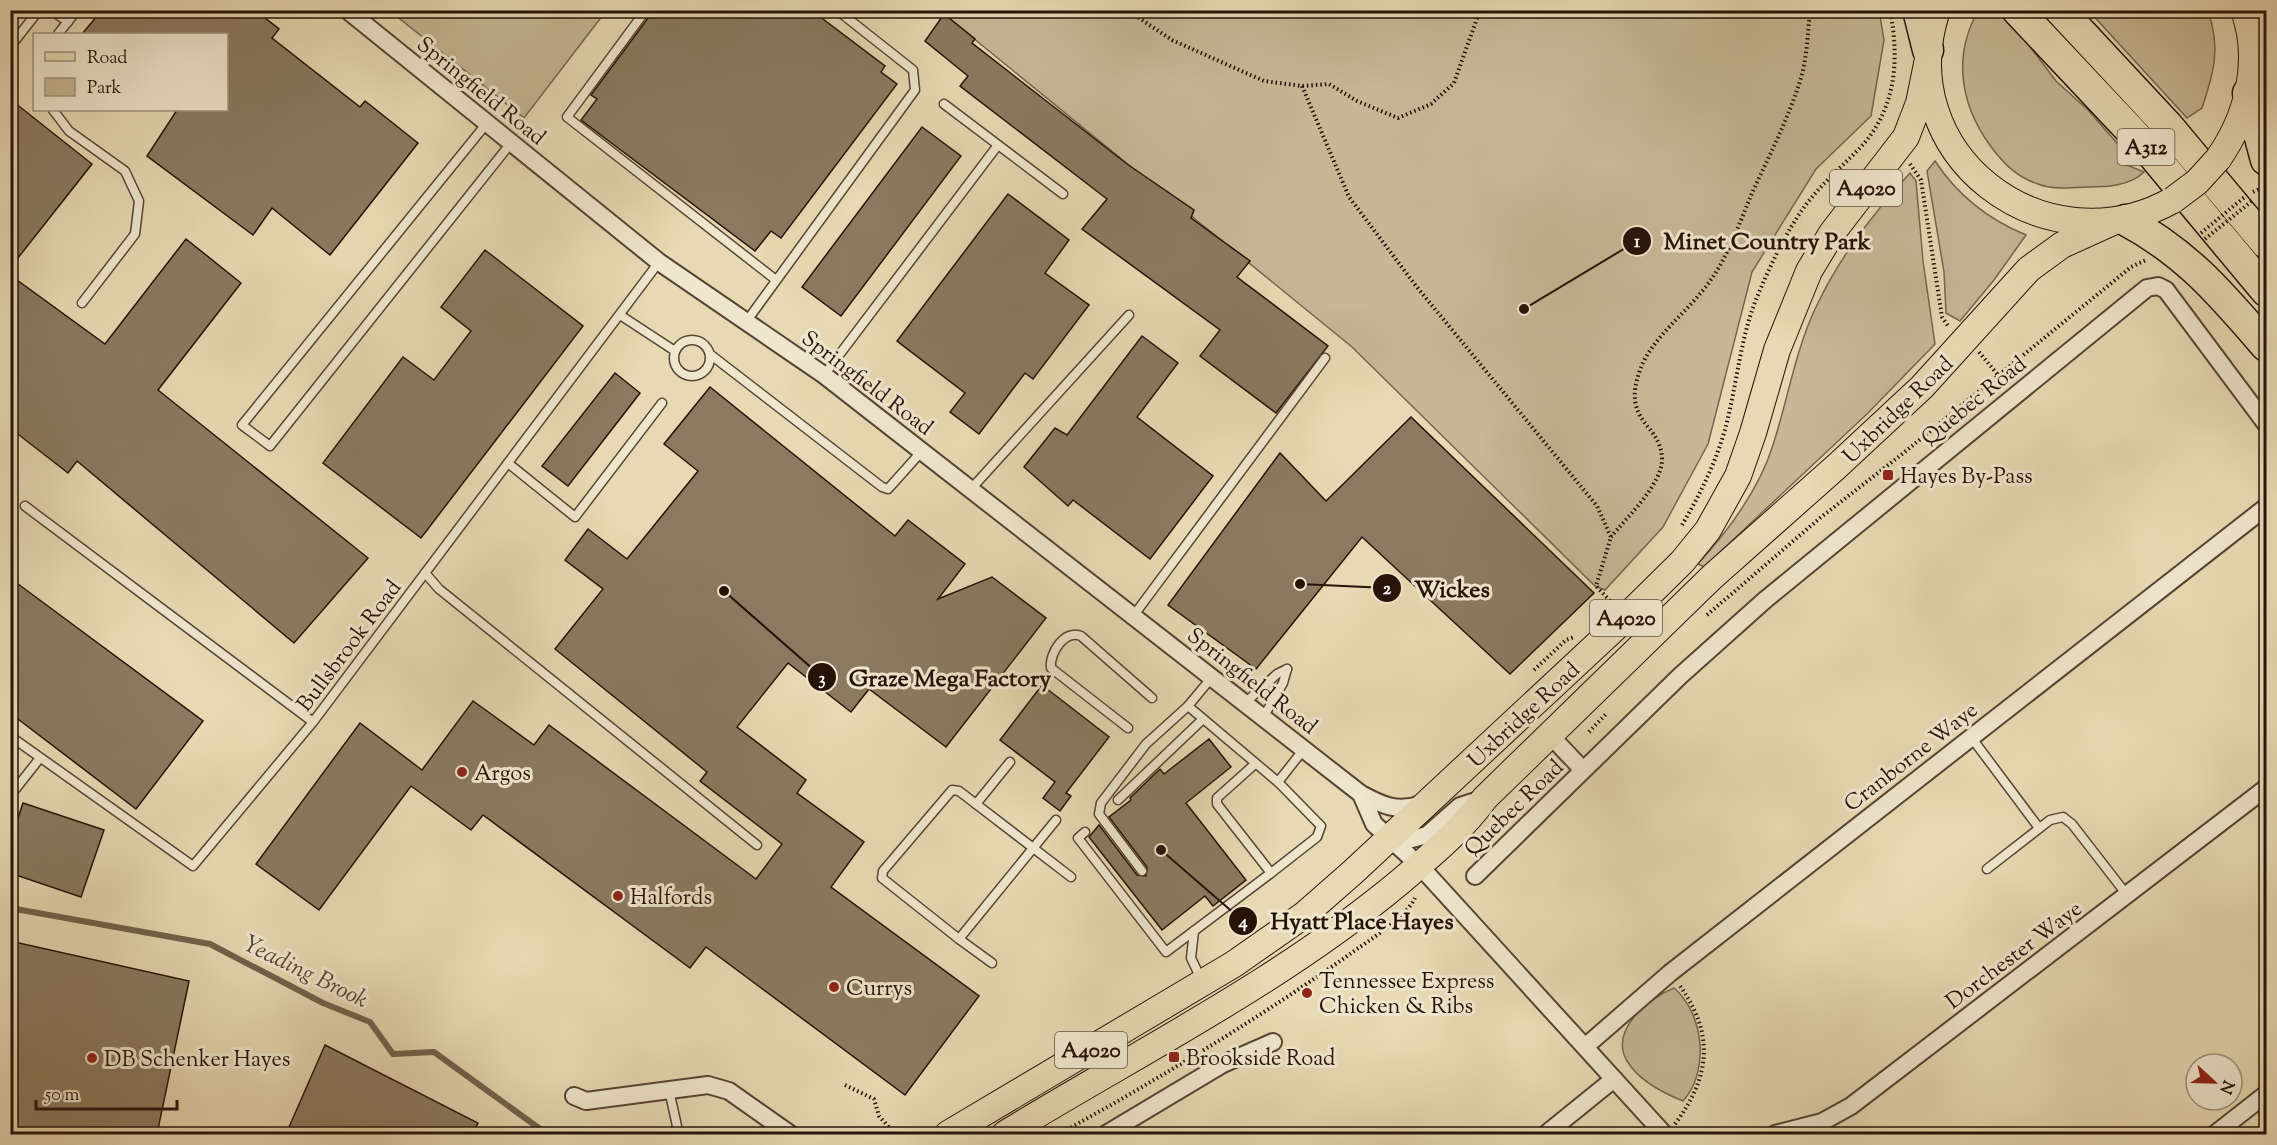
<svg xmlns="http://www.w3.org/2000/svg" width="2277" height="1145" font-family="'Sorts Mill Goudy',serif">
<rect width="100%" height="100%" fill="#e7d9b3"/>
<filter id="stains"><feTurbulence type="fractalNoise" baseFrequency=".00333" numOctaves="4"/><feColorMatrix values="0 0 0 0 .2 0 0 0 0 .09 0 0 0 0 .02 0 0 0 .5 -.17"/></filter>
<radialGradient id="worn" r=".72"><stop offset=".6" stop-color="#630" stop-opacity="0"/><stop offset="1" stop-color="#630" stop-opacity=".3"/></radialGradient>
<g fill="#c6b796" stroke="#76654f" stroke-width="1.5">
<path d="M1879 10 1884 40 1871 116 1816 169 1752 272 1708 444 1663 527 1605 590 1595 586 1352 347 940 11Z"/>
<path d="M390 11H606L524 118Z"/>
<path d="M1978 11H2003L2056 81 2088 110 2124 151 2122 163 2144 172C2130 186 2107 187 2088 187 2072 188 2053 190 2038 184 2016 177 2002 162 1989 144 1960 103 1953 55 1978 11Z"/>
<path d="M2089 11H2208C2221 48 2214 72 2202 108L2187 118Z"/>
<path d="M1935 161C1958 196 1987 219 2026 235L1994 280 1960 321 1946 313 1944 272 1927 171Z"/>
<path d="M1910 173 1916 181 1923 261 1935 344 1868 413 1704 567 1698 564C1729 530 1759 490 1773 445 1788 399 1795 351 1816 307 1840 256 1873 214 1910 173Z"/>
<path d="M1674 988C1704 1014 1710 1071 1683 1101 1663 1093 1639 1081 1627 1061 1609 1030 1649 998 1674 988Z"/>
</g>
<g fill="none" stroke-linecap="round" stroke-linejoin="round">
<path stroke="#72624c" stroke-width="6" d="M10 908 210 944 323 1003 370 1022 393 1054 434 1052 547 1134"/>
</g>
<g fill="#8a7a61" stroke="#251308" stroke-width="1.5">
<path d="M102 10H255L279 29 272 38 360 107 365 101 418 143 330 255 272 208 253 235 147 156 177 110H226V34H82Z"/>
<path d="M654 10H811L885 66 881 72 897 84 781 238 771 231 755 251 581 120 597 99 591 95Z"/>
<path d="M944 14 975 39 972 43 1127 164 1194 210 1191 218 1250 261 1237 277 1328 346 1276 413 1200 356 1220 330 1082 229 1107 199 960 86 968 76 925 41Z"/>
<path d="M10 99 92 164 10 268Z"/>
<path d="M922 127 961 156 841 316 802 287Z"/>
<path d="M1008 194 1069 240 1045 273 1089 305 1033 379 1025 373 979 434 950 412 965 393 897 341Z"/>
<path d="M186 239 241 283 158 390 368 558 294 643 77 461 68 473 10 428V275L105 344Z"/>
<path d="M485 250 583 326 421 538 323 463 403 357 434 380 471 331 441 307Z"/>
<path d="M1142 336 1178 363 1137 417 1213 476 1150 559 1073 500 1068 506 1024 467 1055 428 1067 435Z"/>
<path d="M615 373 640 393 568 486 542 466Z"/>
<path d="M710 387 895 536 908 520 965 564 938 599 992 577 1046 618 946 747 869 689 851 712 788 663 737 727 806 780 797 793 864 842 831 887 979 996 905 1095 706 947 690 968 483 815 471 830 411 786 319 910 256 864 360 723 422 770 473 701 534 745 549 725 756 879 782 844 700 781 707 772 555 649 603 589 565 560 588 529 627 559 698 471 664 444Z"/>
<path d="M1411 417 1594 593 1510 674 1362 537 1256 669 1168 605 1280 453 1326 501Z"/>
<path d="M10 578 203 721 136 809 10 713Z"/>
<path d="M1042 685 1109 737 1066 793 1071 796 1060 811 1043 798 1055 782 1000 740Z"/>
<path d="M1209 739 1231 767 1186 803 1246 880 1213 906 1205 896 1162 930 1089 837 1099 825 1137 875 1146 876 1147 867 1109 817 1131 800 1130 798 1160 769 1164 774Z"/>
<path d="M23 803 104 830 81 897 10 873V842Z"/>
<path d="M10 941 189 981 157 1134H10Z"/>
<path d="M325 1045 478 1123 473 1134H286Z"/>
</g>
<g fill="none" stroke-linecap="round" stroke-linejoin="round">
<g stroke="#564433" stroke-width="11">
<g id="lane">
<path d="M51 10 68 22"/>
<path d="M646 10 567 117 776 280"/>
<path d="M58 34 77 10"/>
<path d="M10 47 39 10"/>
<path d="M944 104 1063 194"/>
<path d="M53 110 69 131 125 171 139 201 135 234 82 303"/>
<path d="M487 123 242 425 270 446 511 143"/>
<path d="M620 315 675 351"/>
<path d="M746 322 915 90 913 70 837 10"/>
<circle cx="692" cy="358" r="18"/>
<path d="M711 355 882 487 888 489 922 451"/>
<path d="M824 375 998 145"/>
<path d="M508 463 575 517 662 403"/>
<path d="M971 489 1129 315"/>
<path d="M25 506 313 722"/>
<path d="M425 573 439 589 757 845"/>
<path d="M1134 615 1325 358"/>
<path d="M1213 676 1188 706 1278 782 1321 826 1317 837 1271 873 1217 804V798L1255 764"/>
<path d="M1246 702 1277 674 1287 669"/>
<path d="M1264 716 1283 683 1287 669"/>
<path d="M1128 728 1051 668C1049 653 1065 629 1081 636L1152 698"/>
<path d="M10 736 193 866 313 722 659 262"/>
<path d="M1971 737 2039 828"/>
<path d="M1278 782 1304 749"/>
<path d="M10 796 40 758"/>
<path d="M1118 800 1203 719"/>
<path d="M976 804 1010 762"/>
<path d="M1056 820 959 939 882 878 883 871 952 790 959 791 1071 877"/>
<path d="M1085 832 1078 838 1166 952 1271 873"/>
<path d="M1987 869 2050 820 2063 817 2072 824 2127 895"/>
<path d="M1142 871 1099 814 1101 803 1146 744 1188 706"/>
<path d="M1194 931 1191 958 1201 979"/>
<path d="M959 939 992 963"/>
<path d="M669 1090 677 1126 674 1134"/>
</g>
</g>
<g stroke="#564433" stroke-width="20">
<g id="street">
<path d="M347 10 659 262 824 375 1361 794C1382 805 1397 813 1421 804"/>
<path d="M1549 734 1583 770"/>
<path d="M1361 794 1374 824 1419 865 1664 1134"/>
<path d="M1388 839 1408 840 1427 835 1460 806 1485 798"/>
<path d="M1475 876 1680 676 1765 600 2147 288 2158 286 2166 290 2266 424"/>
<path d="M1586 1046 1670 973 2266 507"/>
<path d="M574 1096 586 1101 708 1085 729 1091 790 1134"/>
<path d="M1106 1134 1223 1064 1273 1042"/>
<path d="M1546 1134 1614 1079"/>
<path d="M1775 1134 1822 1122 1851 1106 2266 788"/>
<path d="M2215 1134 2266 1094"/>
</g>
</g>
<g stroke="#251308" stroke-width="28">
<g id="primary">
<path d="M1937 10C1889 154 2044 272 2173 200"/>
<path d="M2218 159C2248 116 2262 62 2244 10"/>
<path d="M948 1134 1234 964 1304 915 1353 872 1617 626 1682 562 1708 530 1738 476 1753 433 1777 350 1809 271 1832 233 1906 137 1919 103 1928 59"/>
<path d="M1005 1134C1139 1052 1280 982 1401 881 1432 854 1461 831 1485 798L1712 577 1836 467 1922 387 2029 269 2062 245 2115 221"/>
</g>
</g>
<g stroke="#251308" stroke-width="33">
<g id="highway">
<path d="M1918 10 1928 50"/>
<path d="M2017 10 2147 148 2266 291"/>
<path d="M2060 10 2168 126 2266 243"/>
<path d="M2248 93 2266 160"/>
<path d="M2125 220C2187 253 2221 294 2266 346"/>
</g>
</g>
<g stroke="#251308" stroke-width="4" stroke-dasharray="1.5 3" stroke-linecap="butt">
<path d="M1127 10 1172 40 1264 81 1302 86 1329 84 1357 101 1398 118 1431 104 1454 83 1480 10"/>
<path d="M1302 86 1349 197 1416 286 1597 506 1611 537 1596 586 1612 603"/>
<path d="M1910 164 1921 180 1942 317 1948 326"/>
<path d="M2253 192 2266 186"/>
<path d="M1979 352 1998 375"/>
<path d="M1682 525C1701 493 1718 458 1727 422 1738 378 1741 332 1760 290 1773 260 1788 228 1808 202 1823 183 1841 167 1858 150 1896 111 1900 61 1890 10"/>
<path d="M1611 537C1626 518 1663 484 1662 458 1660 422 1621 423 1640 370 1651 338 1690 310 1710 281 1729 255 1740 221 1753 191 1770 154 1789 117 1801 78 1807 57 1808 32 1810 10"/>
<path d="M1707 615 1820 518 1901 455 2131 267 2146 260"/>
<path d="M1534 670 1566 640 1574 637"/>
<path d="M1589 732 1607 713"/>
<path d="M845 1085 874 1099 879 1116 895 1134"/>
<path d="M1675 1124C1710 1077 1715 1035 1680 986"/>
<path d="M730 1134 747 1130 757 1134"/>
<path d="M917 1134 928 1128"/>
<path d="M1059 1134C1159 1079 1256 1020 1350 954 1369 940 1405 919 1415 898"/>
</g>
<use href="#lane" stroke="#efe6ce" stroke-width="8"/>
<use href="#street" stroke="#efe6ce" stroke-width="16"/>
<use href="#primary" stroke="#e7d9b3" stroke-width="26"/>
<use href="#highway" stroke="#e7d9b3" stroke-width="30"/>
<g stroke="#251308" stroke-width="28" stroke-linecap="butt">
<path id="primary-bridge" d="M2173 200 2197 182 2218 159"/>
</g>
<g stroke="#251308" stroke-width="4" stroke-dasharray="1.5 3" stroke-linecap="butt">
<path d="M2201 233 2247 195"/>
<path d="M2205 239 2252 201"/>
</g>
<use href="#primary-bridge" stroke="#e7d9b3" stroke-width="26"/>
</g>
<g fill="#8f2418" stroke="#efe6ce" stroke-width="2">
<rect x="1882" y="469" width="12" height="12" rx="3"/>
<circle cx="462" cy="772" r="6"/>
<circle cx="618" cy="896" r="6"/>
<circle cx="834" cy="987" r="6"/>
<circle cx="1307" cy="993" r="6"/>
<rect x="1168" y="1051" width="12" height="12" rx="3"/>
<circle cx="92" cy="1058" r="6"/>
</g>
<g text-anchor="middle" stroke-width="6" stroke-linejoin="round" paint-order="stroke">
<g fill="#efe6ce" stroke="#625243" stroke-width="1.5">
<rect x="2117.5" y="129" width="57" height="36" rx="4.5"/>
<rect x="1830" y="170" width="72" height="36" rx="4.5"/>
<rect x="1590" y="600" width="72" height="36" rx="4.5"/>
<rect x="1055" y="1032" width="72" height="36" rx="4.5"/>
</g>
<g font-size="21" font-weight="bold" fill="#251308">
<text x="2146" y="154">A312</text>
<text x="1866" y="195">A4020</text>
<text x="1626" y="625">A4020</text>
<text x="1091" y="1057">A4020</text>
</g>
<g font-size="22" fill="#251308" stroke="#efe6ce">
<text transform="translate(482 90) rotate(39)" y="8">Springfield Road</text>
<text transform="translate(868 382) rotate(37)" y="8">Springfield Road</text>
<text transform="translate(1973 400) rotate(-39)" y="8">Quebec Road</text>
<text transform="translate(1897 409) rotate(-44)" y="8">Uxbridge Road</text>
<text transform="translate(348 645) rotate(-53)" y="8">Bullsbrook Road</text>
<text transform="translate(1253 680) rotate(38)" y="8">Springfield Road</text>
<text transform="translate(1523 714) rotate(-43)" y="8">Uxbridge Road</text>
<text transform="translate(1910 756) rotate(-38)" y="8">Cranborne Waye</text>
<text transform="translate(1513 807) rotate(-44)" y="8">Quebec Road</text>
<text transform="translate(2013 954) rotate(-37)" y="8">Dorchester Waye</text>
</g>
<g font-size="22" fill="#251308" stroke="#efe6ce" text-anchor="start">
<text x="1900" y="483">Hayes By-Pass</text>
<text x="474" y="780">Argos</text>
<text x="630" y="904">Halfords</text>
<text x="1319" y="988">Tennessee Express<tspan x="1319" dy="25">Chicken &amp; Ribs</tspan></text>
<text x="846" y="995">Currys</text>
<text x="1186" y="1065">Brookside Road</text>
<text x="104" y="1066">DB Schenker Hayes</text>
</g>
<g font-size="24" font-style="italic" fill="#584735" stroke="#efe6ce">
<text transform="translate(306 971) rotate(26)" y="8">Yeading Brook</text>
</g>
</g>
<path fill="none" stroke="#251308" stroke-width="2" d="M1524 309L1637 241M1300 584L1387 588M724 591L822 677M1161 850L1243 921"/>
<g fill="#251308" stroke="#efe6ce" stroke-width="2">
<circle cx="1524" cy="309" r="6"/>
<circle cx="1300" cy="584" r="6"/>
<circle cx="724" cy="591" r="6"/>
<circle cx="1161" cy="850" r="6"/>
<circle cx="1637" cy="241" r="15"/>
<circle cx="1387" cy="588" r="15"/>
<circle cx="822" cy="677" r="15"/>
<circle cx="1243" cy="921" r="15"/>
</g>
<g font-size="18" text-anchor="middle" font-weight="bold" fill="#fff">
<text x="1637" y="247">1</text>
<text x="1387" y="594">2</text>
<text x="822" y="684">3</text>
<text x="1243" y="927">4</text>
</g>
<g font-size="24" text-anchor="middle" font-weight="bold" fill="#251308" stroke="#efe6ce" stroke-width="6" stroke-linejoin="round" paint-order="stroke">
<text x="1767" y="249">Minet Country Park</text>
<text x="1452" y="597">Wickes</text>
<text x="950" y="686">Graze Mega Factory</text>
<text x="1362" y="929">Hyatt Place Hayes</text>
</g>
<rect width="2277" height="1145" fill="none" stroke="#e7d9b3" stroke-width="36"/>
<rect x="12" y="12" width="2253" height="1121" fill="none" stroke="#251308" stroke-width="3"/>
<rect x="18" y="18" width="2241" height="1109" fill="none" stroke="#251308" stroke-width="1.5"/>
<rect x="33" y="33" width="195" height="78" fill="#efe6ce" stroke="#9e927f" stroke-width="1.5"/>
<rect x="45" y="52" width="30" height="9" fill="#e7d9b3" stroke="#9e927f" stroke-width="1.5"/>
<text x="87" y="63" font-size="18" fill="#251308">Road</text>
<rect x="45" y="78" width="30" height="18" fill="#c6b796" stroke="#9e927f" stroke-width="1.5"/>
<text x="87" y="93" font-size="18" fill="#251308">Park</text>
<g transform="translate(2214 1082) rotate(112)"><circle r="28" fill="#efe6ce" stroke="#9e927f" stroke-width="1.5"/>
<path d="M0-4.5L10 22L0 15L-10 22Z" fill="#8f2418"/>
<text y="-9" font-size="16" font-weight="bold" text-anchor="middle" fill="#251308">N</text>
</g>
<path d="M36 1100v9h141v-9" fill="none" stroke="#251308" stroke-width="3"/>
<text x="45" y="1100" font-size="18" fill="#251308" stroke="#efe6ce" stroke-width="4.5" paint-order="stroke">50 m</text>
<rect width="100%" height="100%" filter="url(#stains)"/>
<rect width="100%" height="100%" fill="url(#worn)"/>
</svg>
